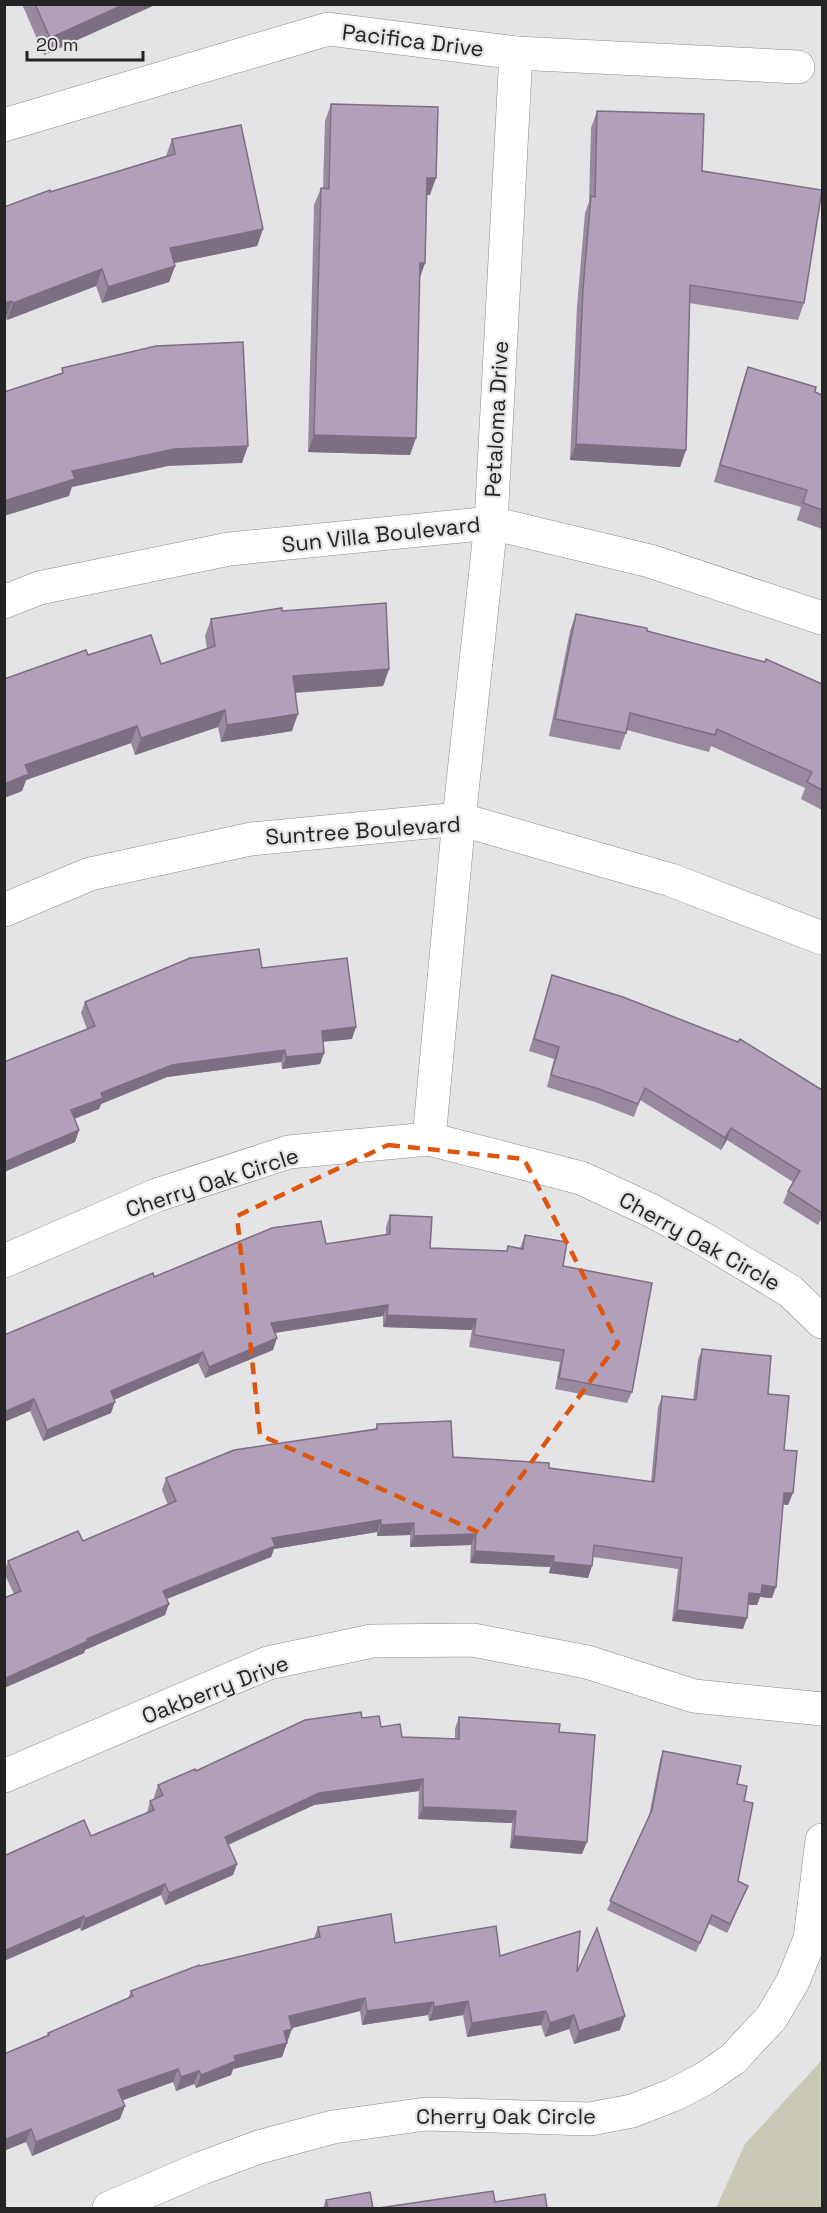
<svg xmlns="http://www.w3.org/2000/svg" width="827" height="2213" font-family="'Space Grotesk',sans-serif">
<rect width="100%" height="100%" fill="#e4e3e5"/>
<path fill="#c9c9b5" d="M822 2060V2208H716L745 2144Z"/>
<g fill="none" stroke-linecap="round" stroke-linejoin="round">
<g stroke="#8b8a8c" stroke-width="34">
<g id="street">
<path d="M4 125 328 29 516 53 798 67"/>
<path d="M4 602 39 588 229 549 491 523 650 561 822 618"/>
<path d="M429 1139 459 819 491 523 516 53"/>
<path d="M4 1261 157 1195 289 1152 429 1139 581 1178 650 1210 702 1238 790 1291 822 1322"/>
<path d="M4 1776 268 1663 372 1641 473 1640 587 1662 694 1696 822 1709"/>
<path d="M109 2208 202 2168 259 2147 333 2127 426 2114 590 2119 632 2111 673 2095 704 2079 733 2059 772 2017 793 1981 810 1939 822 1840"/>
</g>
</g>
<g stroke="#8b8a8c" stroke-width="34">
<path id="secondary" d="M4 910 90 874 251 839 459 819 671 880 822 938"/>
</g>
<use href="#street" stroke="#fff" stroke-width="33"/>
<use href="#secondary" stroke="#fff" stroke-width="33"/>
</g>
<g fill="#99899f">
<path d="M22 4H157L44 55Z"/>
<path d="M331 104 430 195H427L425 263 419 279 410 455 308 452 314 205 321 188 323 189 325 121Z"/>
<path d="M597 111 702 171 804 303 798 320 689 303 686 450 680 467 570 460 577 306 585 213 589 202 591 128Z"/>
<path d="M172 139 263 229 257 246 175 263V266L169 282 102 303 96 286 7 320 6 318H4V207L166 156Z"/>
<path d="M748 367 822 395V529L797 520 801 507 714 482 742 384Z"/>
<path d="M282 611 389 669 383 686 295 693 292 731 221 742 218 727 135 755 131 743 26 780 22 791 4 798 88 655 161 664 207 649 205 636 211 619Z"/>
<path d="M576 614 647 631 822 684V810L801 799 805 788 711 746 709 752 627 730 620 750 549 736 570 631Z"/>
<path d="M262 968 352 1039 323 1042 324 1053 320 1064 282 1069 281 1062 167 1077 101 1104 99 1109 74 1119 79 1130 75 1142 4 1172V1062L87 1029 81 1013 85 1002Z"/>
<path d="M552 975 822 1090V1218L818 1225 783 1203 788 1191 793 1182 727 1140 721 1150 640 1100 634 1117 595 1102 547 1087 554 1059 529 1051Z"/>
<path d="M390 1215 430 1248 507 1251 508 1246 520 1248 525 1235 563 1266 632 1392 627 1403 555 1389 560 1362 469 1347 472 1330 383 1327V1316L275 1333 273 1350 205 1378 198 1363 115 1399 111 1413 43 1441 30 1411 4 1422V1335L154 1277 326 1244 386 1235V1227Z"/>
<path d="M702 1349 768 1394 784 1450 788 1505 783 1504 772 1598 760 1597 757 1605H748L743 1629 672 1621 678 1569 593 1557 588 1578 549 1573 550 1567 470 1563 471 1545 410 1547V1535L377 1536V1532L274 1549 271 1557 167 1599 165 1615 85 1650 84 1653 4 1688V1598L14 1594 4 1573 8 1561 83 1541 168 1505 162 1490 166 1478 375 1430 377 1424 453 1457 549 1468 651 1482 658 1408 662 1396 693 1400 698 1360Z"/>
<path d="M459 1717 559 1732 582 1854 510 1848 512 1823 418 1819 419 1791 314 1805 228 1845 237 1864 233 1875 165 1905 161 1895 81 1931 80 1928 6 1855 91 1836 147 1813 150 1801 155 1799 154 1797 158 1785 196 1771 362 1718 402 1737 455 1739V1729Z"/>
<path d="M663 1751 737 1784 744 1801 738 1881 744 1895 727 1933 709 1924 696 1952 607 1910 649 1816 660 1760Z"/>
<path d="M318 1927 395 1943 500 1956 577 1972 620 2030 574 2044 569 2029 545 2037 541 2025 467 2037 463 2015 429 2021 428 2015 362 2025 360 2011 292 2028 282 2057 233 2069 231 2075 196 2088 194 2084 176 2091 173 2082 123 2100 120 2119 32 2156 26 2142 48 2033 128 1998 131 1991 200 1966 314 1938Z"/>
<path d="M326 2200 373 2208H323Z"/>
</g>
<g fill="#7d6f82">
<path d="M125 4H157L44 55 50 38Z"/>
<path d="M427 178H436L430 195H421Z"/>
<path d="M263 229 257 246 164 265 170 248Z"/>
<path d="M420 263H425L419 280Z"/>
<path d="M175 266 169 282 102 303 108 287Z"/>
<path d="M102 269 96 286 7 320 13 303Z"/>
<path d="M12 301 6 318H4V303Z"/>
<path d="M314 435 416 438 410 455 308 452Z"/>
<path d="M576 444 686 450 680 467 570 460Z"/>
<path d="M248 446 242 463 168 466 72 487 69 496 4 516V501L72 471 174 449Z"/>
<path d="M389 669 383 686 286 693 293 676Z"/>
<path d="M225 710 218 727 135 755 141 738Z"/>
<path d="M298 714 292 731 221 742 227 725Z"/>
<path d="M137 726 131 743 26 780 22 791 4 798V784L25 765Z"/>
<path d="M356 1027 352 1039 317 1042 322 1031Z"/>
<path d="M285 1050 281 1062 167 1077 101 1104 99 1109 66 1122 71 1110 101 1093 172 1065Z"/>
<path d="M324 1053 320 1064 282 1069 286 1057Z"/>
<path d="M731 1128 727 1140 721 1150 725 1138Z"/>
<path d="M79 1130 75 1142 4 1172V1162Z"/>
<path d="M388 1305 383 1316 267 1334 271 1323Z"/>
<path d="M387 1315 476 1319 472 1330 383 1327Z"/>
<path d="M277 1338 273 1350 205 1378 209 1367Z"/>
<path d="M203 1352 198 1363 107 1403 111 1391Z"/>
<path d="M34 1399 30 1411 4 1422V1412Z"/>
<path d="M115 1402 111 1413 43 1441 47 1430Z"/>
<path d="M784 1493H793L788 1505 780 1504Z"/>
<path d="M381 1520 377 1532 274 1549 271 1557 159 1602 163 1591 272 1538Z"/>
<path d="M414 1523 410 1535 377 1536 381 1525Z"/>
<path d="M476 1534 471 1545 410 1547 414 1536Z"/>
<path d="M475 1551 554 1556 550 1567 470 1563Z"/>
<path d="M553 1562 592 1566 588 1578 549 1573Z"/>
<path d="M762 1585 776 1587 772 1598 760 1597 757 1605 745 1604 749 1593Z"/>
<path d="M169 1604 165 1615 85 1650 84 1653 4 1688V1679L87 1639Z"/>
<path d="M677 1610 747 1618 743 1629 672 1621Z"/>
<path d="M423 1779 419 1791 314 1805 221 1848 225 1837 319 1793Z"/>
<path d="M423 1807 516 1811 512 1823 418 1819Z"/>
<path d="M514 1836 587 1842 582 1854 510 1848Z"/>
<path d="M237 1864 233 1875 165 1905 169 1893Z"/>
<path d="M165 1884 161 1895 81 1931 85 1919Z"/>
<path d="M748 1886 744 1895 727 1933 730 1924Z"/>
<path d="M84 1916 80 1928 4 1961V1951Z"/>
<path d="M365 1998 360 2011 284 2030 289 2016Z"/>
<path d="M468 2001 463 2015 429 2021 434 2007Z"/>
<path d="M433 2002 428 2015 362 2025 367 2011Z"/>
<path d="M546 2011 541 2025 467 2037 472 2023Z"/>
<path d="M574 2015 569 2029 545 2037 550 2023Z"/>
<path d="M625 2016 620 2030 574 2044 579 2031Z"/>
<path d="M292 2029 287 2042 279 2044 284 2031Z"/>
<path d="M287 2043 282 2057 233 2069 231 2075 196 2088 201 2075 234 2056Z"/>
<path d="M178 2069 173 2082 113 2104 118 2090Z"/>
<path d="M199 2071 194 2084 176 2091 181 2077Z"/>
<path d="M125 2106 120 2119 32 2156 36 2142Z"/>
<path d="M31 2129 26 2142 4 2151V2140Z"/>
</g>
<g fill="#b29fb9" stroke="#7d6f82" stroke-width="1.5">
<path d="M35 4H125L50 38Z"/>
<path d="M331 104 438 107 436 178H427L425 263H420L416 438 314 435 321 188 329 189Z"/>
<path d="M597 111 704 114 702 171 822 190 804 303 690 285 686 450 576 444 583 289 591 196 595 197Z"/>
<path d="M241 125 263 229 170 248 175 266 108 287 102 269 13 303 12 301 4 303V207L50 190V192L175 154 172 139Z"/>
<path d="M243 342 248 446 174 449 72 471 75 479 4 501V392L63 373 62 368 156 346Z"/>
<path d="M748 367 816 387 815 392 822 395V510L803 503 807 490 720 465Z"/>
<path d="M386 603 389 669 293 676 298 714 227 725 225 710 141 738 137 726 25 765 29 774 4 784V679L86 650 88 655 151 635 161 664 215 646 211 619 282 608V611Z"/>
<path d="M576 614 647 628V631L765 662 766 659 822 684V790L807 782 812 772 717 729 715 735 630 713 626 733 555 719Z"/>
<path d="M259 949 262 968 347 958 356 1027 322 1031 324 1053 286 1057 285 1050 172 1065 101 1093 103 1098 71 1110 79 1130 4 1162V1062L95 1026 85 1002 190 958Z"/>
<path d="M552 975 623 997 738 1042 740 1039 822 1090V1213L788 1191 800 1171 731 1128 725 1138 645 1088 638 1104 599 1089 551 1075 559 1047 534 1039Z"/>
<path d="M390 1215 432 1217 430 1248 507 1251 508 1246 523 1249 525 1235 567 1242 563 1266 652 1283 632 1392 559 1378 564 1350 474 1335 476 1319 387 1315 388 1305 271 1323 277 1338 209 1367 203 1352 111 1391 115 1402 47 1430 34 1399 4 1412V1335L153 1273 154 1277 272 1228 321 1221 326 1244 390 1234Z"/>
<path d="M702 1349 771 1356 768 1394 789 1396 784 1450 797 1451 793 1493H784L776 1587 762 1585 761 1594 749 1593 747 1618 677 1610 682 1558 594 1545 592 1566 553 1562 554 1556 475 1551 476 1534 414 1536V1523L381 1525V1520L272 1538 275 1546 163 1591 169 1604 87 1639 88 1641 4 1679V1598L21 1591 8 1561 78 1531 83 1541 176 1501 166 1478 234 1450 377 1429V1424L451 1421 453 1457 549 1463V1468L654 1482 662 1396 696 1400Z"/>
<path d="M361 1712 362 1718 379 1716 381 1727 400 1724 402 1737 459 1739V1717L560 1724 559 1732 595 1735 587 1842 514 1836 516 1811 423 1807V1779L319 1793 225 1837 237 1864 169 1893 165 1884 85 1919 84 1916 4 1951V1853L6 1855 84 1820 91 1836 154 1810 150 1801 163 1795 158 1785 195 1769 196 1771 305 1720Z"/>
<path d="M663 1751 741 1766 737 1784 747 1786 744 1801 753 1803 738 1881 748 1886 730 1924 712 1915 700 1943 610 1901 652 1810Z"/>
<path d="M391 1914 395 1943 496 1926 500 1956 580 1931 577 1972 597 1928 625 2016 579 2031 574 2015 550 2023 546 2011 472 2023 468 2001 434 2007 433 2002 367 2011 365 1998 289 2016 292 2029 284 2031 287 2043 234 2056 236 2061 201 2075 199 2071 181 2077 178 2069 118 2090 125 2106 36 2142 31 2129 4 2140V2054L49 2035 48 2033 133 1996 131 1991 199 1965 200 1966 320 1937 318 1927Z"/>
<path d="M493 2191 495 2202 545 2194 547 2208H379Z"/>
<path d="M370 2192 373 2208H323H328L326 2200Z"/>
</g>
<path fill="none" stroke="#de560d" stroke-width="4.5" stroke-dasharray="12 8" stroke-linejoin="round" d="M388 1145 524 1159 618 1343 480 1533 260 1435 237 1216Z"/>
<g text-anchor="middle" stroke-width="4.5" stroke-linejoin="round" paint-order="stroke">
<g font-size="22" fill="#252425" stroke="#e4e3e5">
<text transform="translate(413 40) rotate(7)" y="8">Pacifica Drive</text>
<text transform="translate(496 419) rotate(-87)" y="8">Petaloma Drive</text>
<text transform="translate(381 534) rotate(-6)" y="8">Sun Villa Boulevard</text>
<text transform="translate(363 830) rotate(-4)" y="8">Suntree Boulevard</text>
<text transform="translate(212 1182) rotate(-18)" y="8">Cherry Oak Circle</text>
<text transform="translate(700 1241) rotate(29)" y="8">Cherry Oak Circle</text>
<text transform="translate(215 1689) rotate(-21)" y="8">Oakberry Drive</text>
<text x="506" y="2124">Cherry Oak Circle</text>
</g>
</g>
<rect width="827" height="2213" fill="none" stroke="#252425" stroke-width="12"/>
<path d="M27 51v9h116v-9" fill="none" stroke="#252425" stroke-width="3"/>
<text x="36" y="51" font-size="18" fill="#252425" stroke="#e4e3e5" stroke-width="4.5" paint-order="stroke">20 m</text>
</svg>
